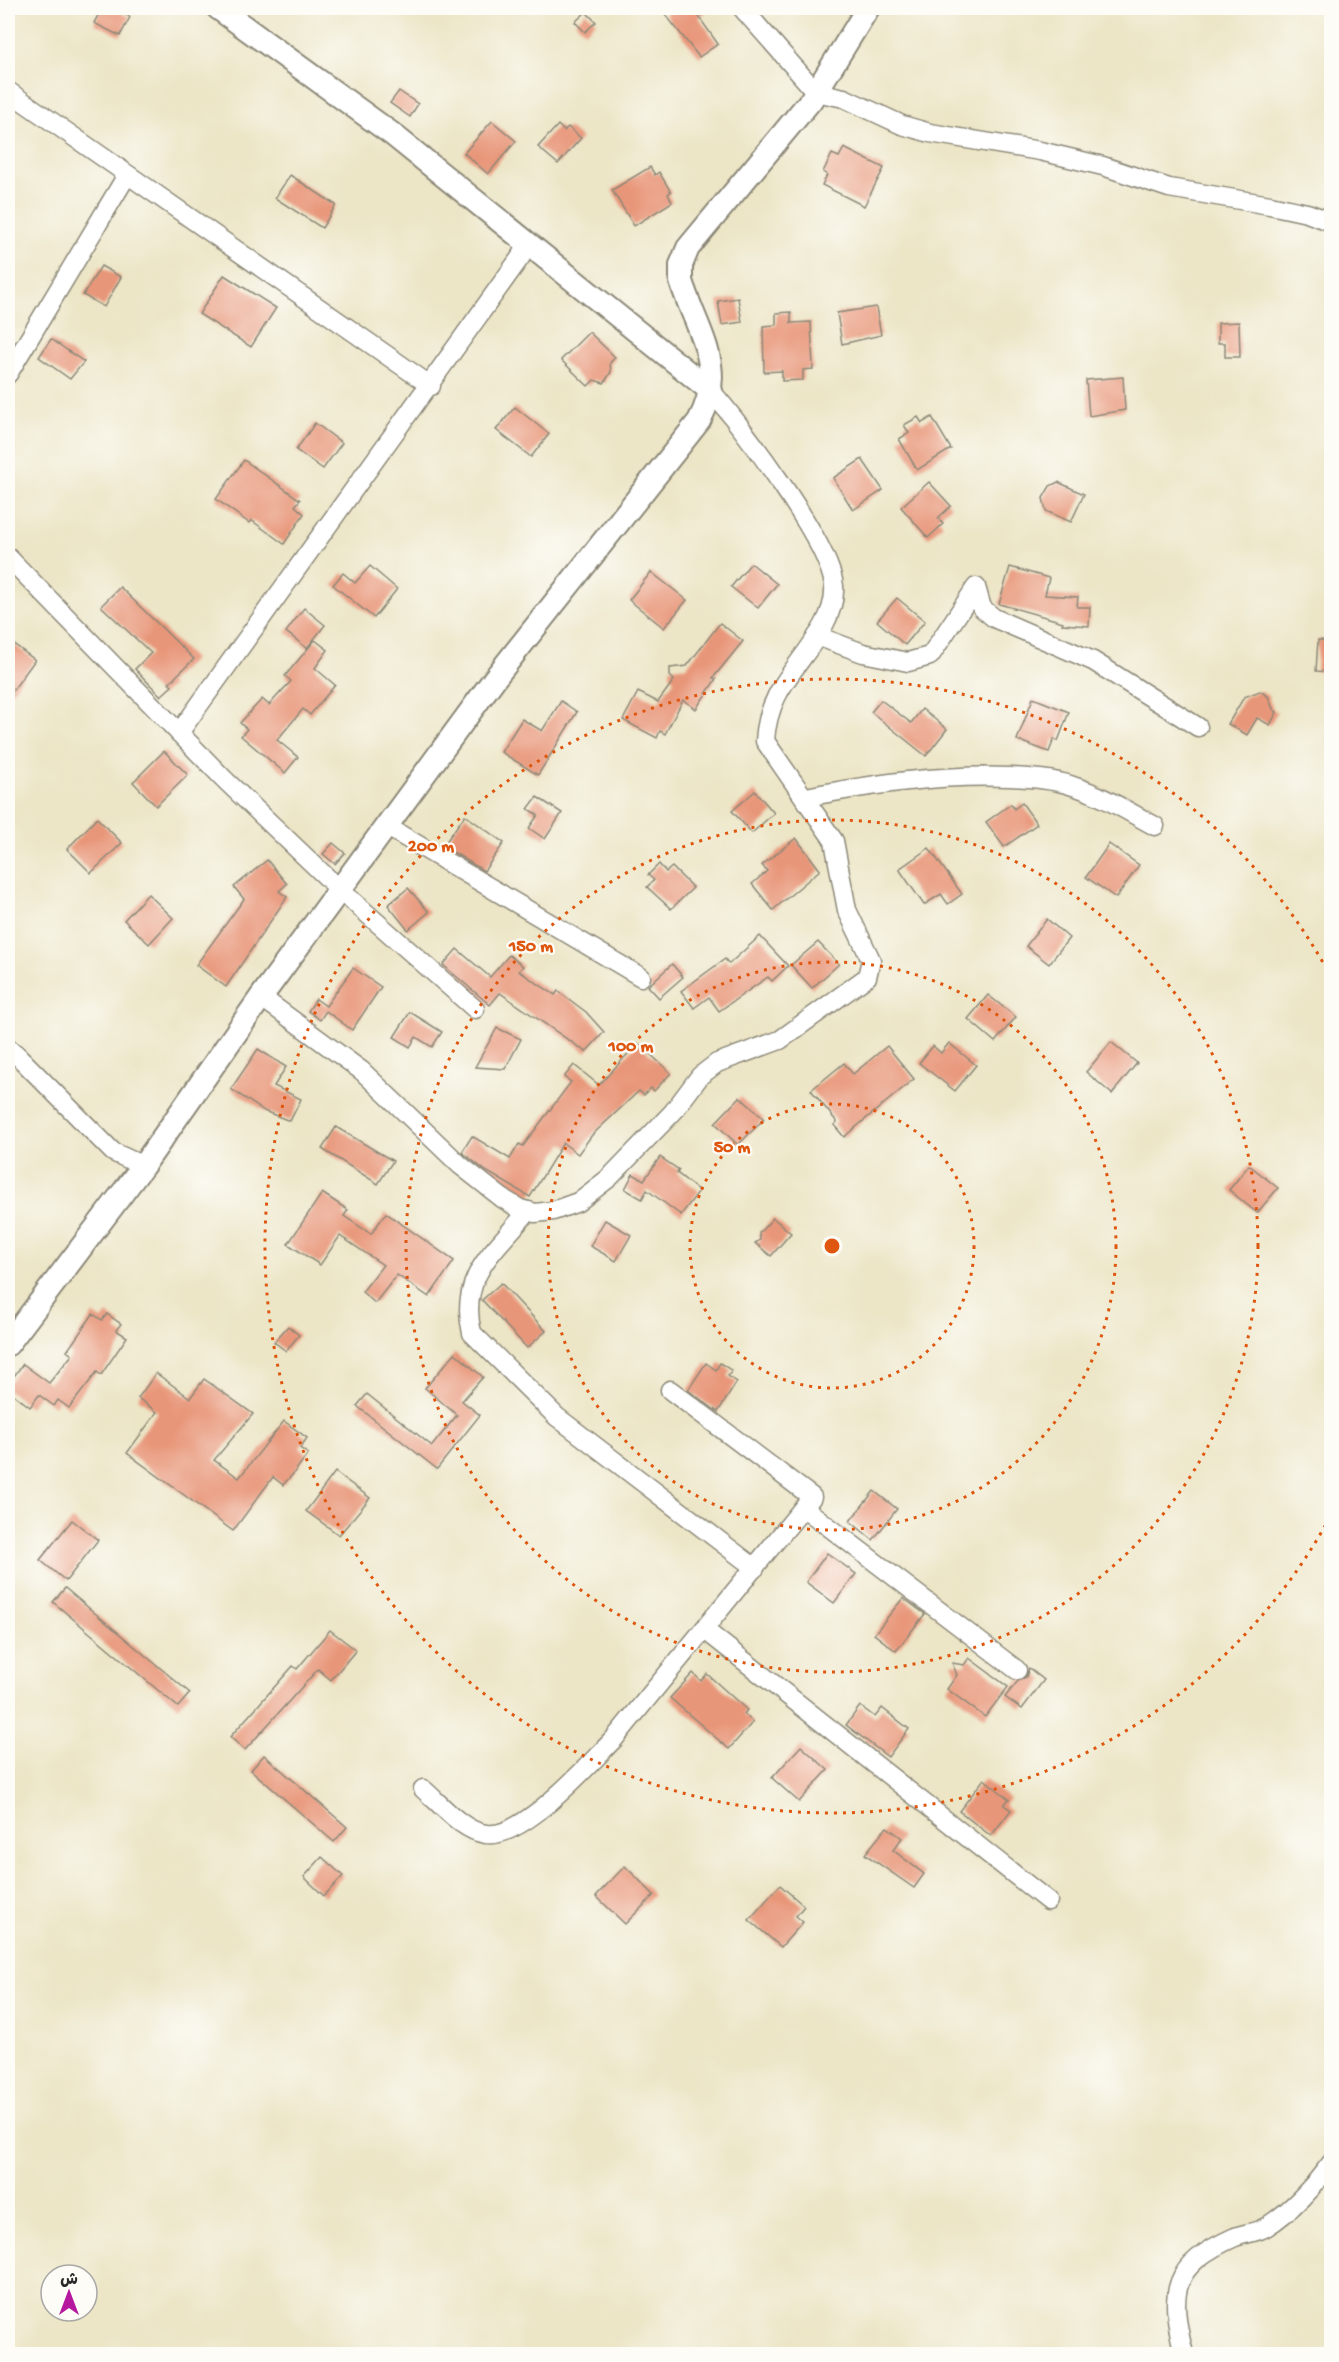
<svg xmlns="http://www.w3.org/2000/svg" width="1339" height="2362" font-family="'Gochi Hand','Playpen Sans Arabic',sans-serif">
<rect width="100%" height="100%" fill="#fdfcf7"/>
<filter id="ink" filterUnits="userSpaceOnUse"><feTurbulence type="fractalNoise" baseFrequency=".0167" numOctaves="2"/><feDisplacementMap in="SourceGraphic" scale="12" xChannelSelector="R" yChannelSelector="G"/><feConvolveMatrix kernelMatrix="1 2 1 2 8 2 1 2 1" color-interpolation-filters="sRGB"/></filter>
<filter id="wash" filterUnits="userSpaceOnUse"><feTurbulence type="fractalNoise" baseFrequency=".008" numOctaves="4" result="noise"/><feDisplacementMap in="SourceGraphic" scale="24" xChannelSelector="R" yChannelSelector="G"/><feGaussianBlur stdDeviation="1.35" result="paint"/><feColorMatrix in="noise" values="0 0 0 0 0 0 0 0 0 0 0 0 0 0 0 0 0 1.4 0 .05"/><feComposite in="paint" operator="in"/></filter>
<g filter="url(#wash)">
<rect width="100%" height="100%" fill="#ece5c6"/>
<g id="blocks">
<g fill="#e89679">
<path d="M102 8H112L130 17 120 36 94 23Z"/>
<path d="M673 8H711L699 17 718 44 699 57 665 14Z"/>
<path d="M586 12 596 22 585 32 575 22Z"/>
<path d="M399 91 418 104 410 117 390 103Z"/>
<path d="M492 121 516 141 488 174 464 153Z"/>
<path d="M558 125 564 131 568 127 581 138 558 164 538 147Z"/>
<path d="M844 148 884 168 864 206 822 185 827 175 823 172 832 154 839 157Z"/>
<path d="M650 167 655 175 659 172 671 192 668 194 672 202 634 226 612 190Z"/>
<path d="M290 175 336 205 322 228 275 198Z"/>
<path d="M101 266 121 277 104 307 83 295Z"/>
<path d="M224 275 276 308 251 347 199 314Z"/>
<path d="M738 298 742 322 722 325 718 301Z"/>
<path d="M876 307 881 335 842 344 837 313Z"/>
<path d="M791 312V323L811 322 813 369 803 370V380L782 381V371L764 372 763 326 776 325V313Z"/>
<path d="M1239 322 1240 357H1225V343H1218V323Z"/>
<path d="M589 332 615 357 610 363 611 372 604 383 594 380 588 386 561 360Z"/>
<path d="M51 339 84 362 70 379 39 357Z"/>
<path d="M1123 377 1125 410 1089 416 1086 380Z"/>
<path d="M515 407 549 434 531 457 496 430Z"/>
<path d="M918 417 922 423 932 417 951 449 917 470 899 439 909 433 904 425Z"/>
<path d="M315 423 342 443 323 469 296 450Z"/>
<path d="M862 459 883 490 853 510 833 478Z"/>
<path d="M244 460 300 500 295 506 304 514 284 544 251 520 249 523 216 499Z"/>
<path d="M929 482 951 506 938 518 943 524 928 538 901 507Z"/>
<path d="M1058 482 1084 494 1071 522 1046 511 1043 498 1050 486Z"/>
<path d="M751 563 777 584 758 608 731 587Z"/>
<path d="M370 566 397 589 374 618 333 585 343 573 355 583Z"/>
<path d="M1010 567 1049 578 1045 595 1078 597 1077 607H1090L1089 626 1062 624 1063 622 999 604Z"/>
<path d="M651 572 687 600 664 628 629 600Z"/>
<path d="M120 587 194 659 169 683 172 686 161 696 135 669 151 653 101 606Z"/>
<path d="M897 598 925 621 905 645 877 621Z"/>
<path d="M304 608 325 625 307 648 286 632Z"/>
<path d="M720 623 743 641 713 678 716 679 696 709 683 700 665 734 660 731 657 738 623 720 638 692 658 702 674 680 670 676V668L687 666Z"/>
<path d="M8 640 35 660 8 697Z"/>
<path d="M315 640 328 650 315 668 335 685 310 715 303 709 277 740 298 757 285 773 241 736 247 729 240 723 262 699 269 705 291 681 285 676Z"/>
<path d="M1318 640 1332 641V672L1316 671Z"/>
<path d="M1260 691 1268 696 1273 709 1277 712 1270 725 1257 718 1247 735 1228 724 1244 697Z"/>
<path d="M1033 698 1069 712 1058 741 1054 739 1049 752 1017 740Z"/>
<path d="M881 700 911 723 922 709 947 729 926 756 871 712Z"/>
<path d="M561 701 577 712 538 775 501 752 522 719 542 731Z"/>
<path d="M164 751 188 775 156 806 133 782Z"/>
<path d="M755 791 774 813 752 833 732 811Z"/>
<path d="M537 797 562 813 545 839 529 828 538 815 528 809Z"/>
<path d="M1022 803 1037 824 1004 847 986 822 1011 804 1014 809Z"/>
<path d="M465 815 504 843 484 871 443 846Z"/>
<path d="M97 818 122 843 91 873 67 849Z"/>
<path d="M796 838 820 870 773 910 752 884 767 871 762 865Z"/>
<path d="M333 843 345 853 335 864 323 854Z"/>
<path d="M1109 844 1139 865 1116 898 1086 877Z"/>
<path d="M929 848 962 894 948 904 941 894 924 905 899 869Z"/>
<path d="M267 860 287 884 279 891 287 897 226 987 196 965 244 899 234 887Z"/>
<path d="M659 864 666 872 672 867 693 888 671 909 647 887 654 880 648 875Z"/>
<path d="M408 888 429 912 408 930 388 905Z"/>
<path d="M148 894 173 918 149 944 124 920Z"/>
<path d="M1047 919 1069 938 1049 964 1026 946Z"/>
<path d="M760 936 788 966 772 981 768 977 719 1011 709 997 694 1008 681 991 725 959 729 964Z"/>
<path d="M818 942 839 964 812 988 791 965Z"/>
<path d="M457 949 490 977 509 955 523 966 519 971 555 995 558 991 586 1012 604 1032 586 1052 500 993 490 1005 443 965Z"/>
<path d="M672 964 683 977 659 998 648 986Z"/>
<path d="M353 968 381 987 352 1030 326 1011 320 1020 308 1011 316 999 326 1006Z"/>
<path d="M988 995 1016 1017 995 1042 968 1019Z"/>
<path d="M410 1012 442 1032 432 1047 416 1037 410 1047 394 1037Z"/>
<path d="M497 1028 521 1039 505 1069 475 1067Z"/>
<path d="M1111 1042 1137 1063 1112 1094 1086 1072Z"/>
<path d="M638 1043 671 1073 654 1091 651 1088 644 1095 639 1091 592 1135 578 1154 563 1143 530 1197 486 1171 462 1152 472 1136 510 1159 519 1144 523 1146 571 1082 564 1077 574 1065 599 1085Z"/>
<path d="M949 1043 976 1065 955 1091 919 1063 933 1046 941 1053Z"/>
<path d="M887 1046 914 1079 844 1137 834 1125 837 1122 811 1090 844 1063 853 1074Z"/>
<path d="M258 1049 286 1067 274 1086 301 1099 290 1121 264 1111 231 1089Z"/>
<path d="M740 1097 764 1119 738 1145 715 1123Z"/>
<path d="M336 1127 393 1161 378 1184 322 1149Z"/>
<path d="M660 1157 679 1170 677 1173 699 1191 681 1215 647 1190 642 1199 625 1189 633 1174 644 1180Z"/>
<path d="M1249 1165 1278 1188 1257 1213 1229 1190Z"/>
<path d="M322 1193 348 1210 344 1216 371 1234 386 1213 454 1261 429 1297 397 1275 375 1303 362 1292 383 1265 340 1236 320 1265 288 1244Z"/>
<path d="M773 1218 791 1233 771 1256 755 1243 760 1240 759 1233Z"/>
<path d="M605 1220 631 1235 616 1261 590 1246Z"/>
<path d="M501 1283 546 1331 527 1348 482 1300Z"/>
<path d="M93 1314 102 1320 107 1314 121 1324 116 1330 127 1337 101 1375 97 1372 69 1408 58 1400 54 1406 39 1395 30 1407 8 1390V1384L23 1364 49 1383 72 1355 67 1351Z"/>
<path d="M288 1326 299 1335 286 1351 274 1342Z"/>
<path d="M455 1353 483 1377 462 1401 480 1415 437 1469 357 1406 367 1394 432 1446 457 1415 425 1388Z"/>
<path d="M706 1363 716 1370 720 1363 732 1371 728 1376 737 1382 718 1412 688 1390Z"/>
<path d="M156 1373 190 1398 204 1379 253 1414 214 1460 239 1478 284 1421 307 1438 300 1448 308 1454 293 1474 283 1485 273 1477 233 1531 127 1453 157 1412 138 1398Z"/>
<path d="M335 1472 370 1498 339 1535 306 1511Z"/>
<path d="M874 1491 897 1509 873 1540 850 1521Z"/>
<path d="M72 1520 98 1540 66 1581 40 1560Z"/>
<path d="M827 1553 856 1574 834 1603 806 1582Z"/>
<path d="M65 1588 190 1693 178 1707 53 1602Z"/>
<path d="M903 1598 925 1614 896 1651 874 1634Z"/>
<path d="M330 1630 356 1650 331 1680 318 1669 245 1750 230 1737 293 1666 297 1669Z"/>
<path d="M969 1658 1008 1687 985 1717 947 1689 957 1675 952 1663 964 1665Z"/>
<path d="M1029 1668 1044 1680 1022 1709 1005 1697 1018 1681 1026 1677Z"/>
<path d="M693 1673 701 1681 707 1674 747 1710 744 1714 753 1722 729 1749 670 1698Z"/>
<path d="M860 1706 875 1717 882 1708 909 1729 888 1757 846 1725Z"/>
<path d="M801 1746 828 1770 799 1802 772 1778Z"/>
<path d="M264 1755 347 1827 334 1842 251 1770Z"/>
<path d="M984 1779 1009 1799 1004 1805 1011 1810 991 1836 959 1811Z"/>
<path d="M887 1827 902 1838 893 1850 924 1874 914 1888 865 1854Z"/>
<path d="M322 1857 343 1876 324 1896 304 1877Z"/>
<path d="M625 1866 654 1895 625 1924 596 1896Z"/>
<path d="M780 1885 804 1906 796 1916 803 1922 781 1947 749 1920Z"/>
</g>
</g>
</g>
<g filter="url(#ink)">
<use href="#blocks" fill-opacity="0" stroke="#8c8878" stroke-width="1.5"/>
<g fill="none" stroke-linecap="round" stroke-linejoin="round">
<g stroke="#8c8878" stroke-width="21">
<g id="minor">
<path d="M742 8 816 92 844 98 902 125 930 133 1040 151 1103 166 1169 188 1270 205 1307 213 1332 222"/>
<path d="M8 91 431 386"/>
<path d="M8 374 127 175"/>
<path d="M8 557 225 780 339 889 475 1009"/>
<path d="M817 636 863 653 908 662 930 656 976 587 982 608 994 618 1093 661 1198 727"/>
<path d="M179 733 530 244"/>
<path d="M806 797C874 784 941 774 1010 777 1031 778 1053 779 1073 786 1102 795 1129 812 1155 826"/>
<path d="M386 826 641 977"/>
<path d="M261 997 362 1071 460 1165 502 1198 520 1209 535 1213 553 1211 578 1202 609 1178 673 1112 700 1076 717 1063 780 1040 867 977 871 960 847 910 834 841 765 741C768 688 800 668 824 625 830 614 835 600 834 586 830 543 742 426 711 391"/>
<path d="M8 1048 16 1054 113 1152 143 1166"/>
<path d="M528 1211C495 1251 458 1276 472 1333L557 1417 755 1568"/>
<path d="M804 1508 1017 1670"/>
<path d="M705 1630 1048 1901"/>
<path d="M423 1789C441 1804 462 1831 486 1834 522 1840 589 1764 614 1739L812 1497 670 1390"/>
<path d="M1184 2354C1168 2290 1172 2265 1235 2237 1245 2233 1256 2233 1266 2227 1290 2212 1315 2185 1332 2162"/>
</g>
</g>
<g stroke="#8c8878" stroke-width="26">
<g id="tertiary">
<path d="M218 8 392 134 711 391"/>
<path d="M8 1344 143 1166 261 997 495 678 699 421C728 368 697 332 681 281V265L688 248 811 100 868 8"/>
</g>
</g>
<use href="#minor" stroke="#fff" stroke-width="18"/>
<use href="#tertiary" stroke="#fff" stroke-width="22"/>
</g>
</g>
<g fill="none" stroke="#df570e" stroke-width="3" stroke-dasharray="3 6">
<circle cx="832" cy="1246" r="142"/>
<circle cx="832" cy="1246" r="284"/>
<circle cx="832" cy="1246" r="426"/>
<path d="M1330 1517A567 567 0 1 1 1330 975"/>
</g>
<circle cx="832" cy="1246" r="9" fill="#df570e" stroke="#fdfcf7" stroke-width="3"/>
<g font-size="18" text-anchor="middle" font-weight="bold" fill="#df570e" stroke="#fdfcf7" stroke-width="4.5" stroke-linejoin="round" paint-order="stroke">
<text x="431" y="851">200 m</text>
<text x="531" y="951">150 m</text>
<text x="631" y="1051">100 m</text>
<text x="732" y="1152">50 m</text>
</g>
<rect width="1339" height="2362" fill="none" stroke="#fdfcf7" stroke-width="30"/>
<g transform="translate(69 2293)"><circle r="28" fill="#fdfcf7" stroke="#a9a8a5" stroke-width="1.5"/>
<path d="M0-4.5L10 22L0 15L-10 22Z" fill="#b5179e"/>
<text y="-9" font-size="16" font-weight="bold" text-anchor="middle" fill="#2b2b2b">ش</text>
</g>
</svg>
